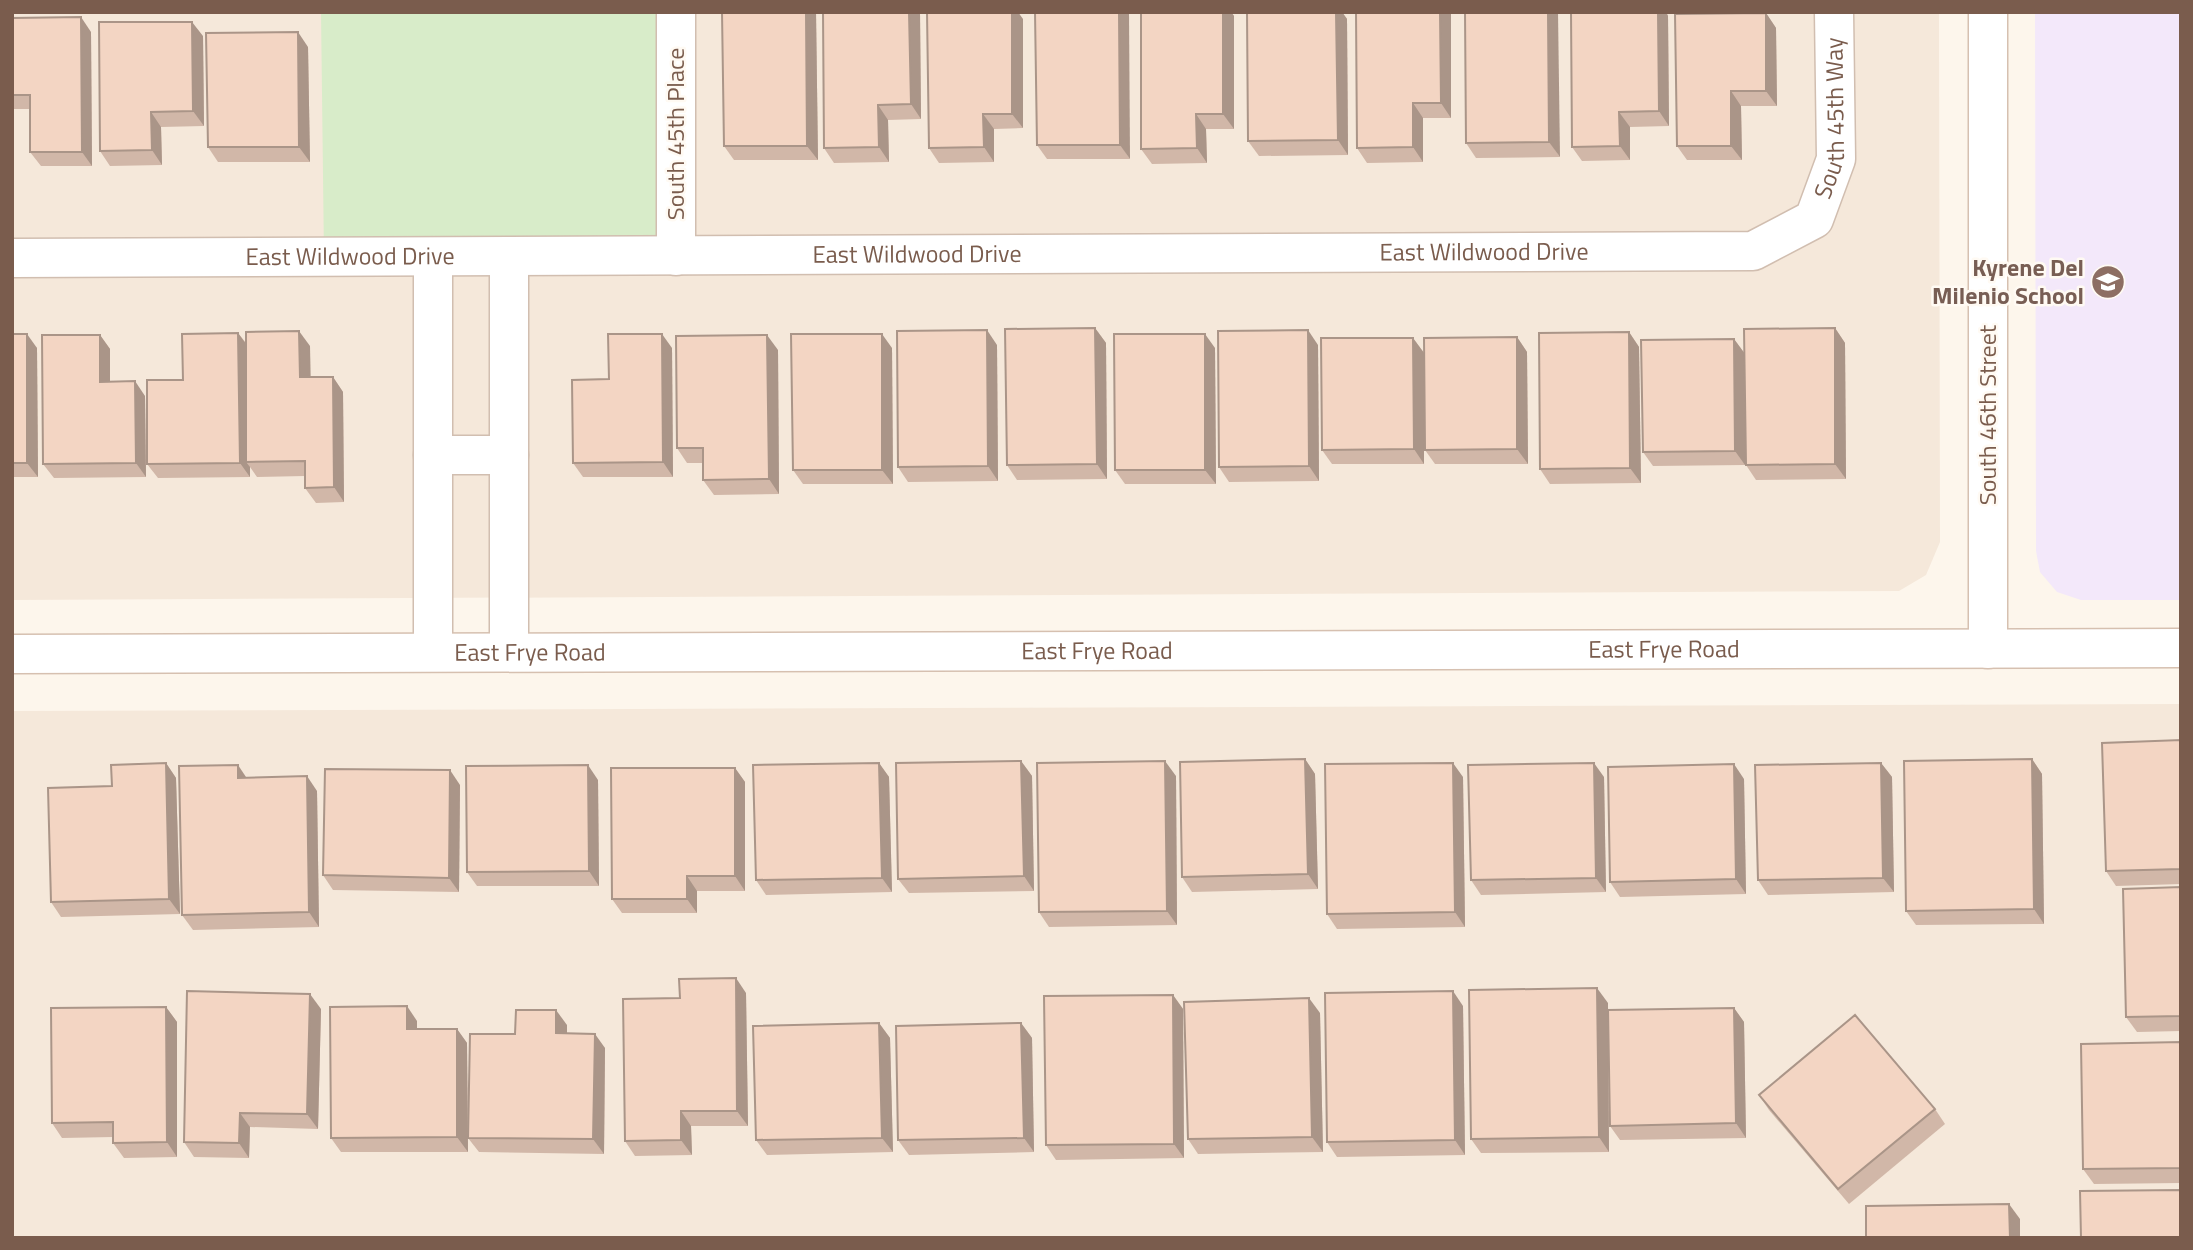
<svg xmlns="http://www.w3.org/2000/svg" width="2193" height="1250" font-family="'Titillium Web',sans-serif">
<rect width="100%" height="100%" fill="#fdf6ec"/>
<g fill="#f5e8da">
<path d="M12 12H1939L1940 542 1926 575 1899 591 12 600Z"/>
<path d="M2181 704V1238H12V711Z"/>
</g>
<path fill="#f3e8fa" d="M2035 12H2181V600H2081L2057 592 2040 572 2036 551Z"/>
<path fill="#d8ecc9" d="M321 12H676V256L324 257Z"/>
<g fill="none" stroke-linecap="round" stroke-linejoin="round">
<g stroke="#d1beb0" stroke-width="41">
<g id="street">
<path d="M676 12V256"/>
<path d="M433 257V652"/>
<path d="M509 257V652"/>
<path id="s1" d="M12 258 1753 251 1814 219 1836 159 1834 12"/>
<path d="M433 455H509"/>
</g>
</g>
<g stroke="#d6c0b0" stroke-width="41">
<g id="secondary">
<path d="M1988 649V12"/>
<path id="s2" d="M12 654 2181 648"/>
</g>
</g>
<use href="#street" stroke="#fff" stroke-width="38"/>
<use href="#secondary" stroke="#fff" stroke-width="38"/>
</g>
<g fill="#d1b7a8">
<path d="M722 12H816L818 160H734L724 146Z"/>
<path d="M823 12H920L921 119 888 120 889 162 834 163 824 148Z"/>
<path d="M1035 12 1130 159H1047L1037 145Z"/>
<path d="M1141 12H1231L1234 16V129H1206L1207 163 1152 164 1141 149Z"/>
<path d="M1247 12H1342L1347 19 1348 155 1259 156 1248 141Z"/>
<path d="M1356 12H1451V118H1423V162L1367 163 1357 148Z"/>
<path d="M1465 12 1560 157 1476 158 1466 143Z"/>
<path d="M1571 12H1666L1668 16 1669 126 1630 127V160L1582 161 1572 147Z"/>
<path d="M1766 13 1776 28 1777 106H1741L1742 160H1687L1677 146Z"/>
<path d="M12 18 91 32 92 166H41L30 152V109H12Z"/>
<path d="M1023 19V128L994 129V162L939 163 929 148Z"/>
<path d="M203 36 204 126 161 127 162 165 110 166 100 151Z"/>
<path d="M308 47 310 162H218L208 147Z"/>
<path d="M1095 328 1106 343 1107 479 1017 480 1007 465Z"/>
<path d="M1835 328 1845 343 1846 479 1756 480 1746 465Z"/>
<path d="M1629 332 1639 347 1641 483 1550 484 1540 469Z"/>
<path d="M238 333 246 343 310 346V377H333L343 392 344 502 316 503 305 488V476L257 477 250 467V477L158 478 147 464 183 380Z"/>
<path d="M12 334 37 348 38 477H12Z"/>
<path d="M100 335 110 349V382L145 396 146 477 54 478 43 464Z"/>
<path d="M1517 337 1527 352 1528 464H1435L1425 450Z"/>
<path d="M1413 338 1424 353V464H1332L1322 450Z"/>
<path d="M1734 339 1745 354V465L1653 466 1643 452Z"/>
<path d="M997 345 998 481 908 482 898 467Z"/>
<path d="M1318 345 1319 481 1229 482 1219 467Z"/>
<path d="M672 348 673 477H583L573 463 609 379Z"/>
<path d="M892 348 893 484H803L793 470Z"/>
<path d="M1215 348 1216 484H1125L1115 470Z"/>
<path d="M778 350 779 494 714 495 703 480V463H687L677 448Z"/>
<path d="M2181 740V884L2116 886 2106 871Z"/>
<path d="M1305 759 1315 774 1318 889 1192 892 1182 877Z"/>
<path d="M2032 759 2042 774 2044 924 1916 925 1906 911Z"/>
<path d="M1021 761 1032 776 1034 891 909 893 898 879Z"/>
<path d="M166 763 176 778 180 914 61 917 51 902 112 786Z"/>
<path d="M879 763 889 777 892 892 766 895 756 880Z"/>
<path d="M1881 763 1892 777 1894 892 1768 895 1758 880Z"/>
<path d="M735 768 745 782V891H697V913H622L612 899Z"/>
<path d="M1176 776 1177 925 1049 927 1039 912Z"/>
<path d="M1463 777 1465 927 1337 929 1327 914Z"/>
<path d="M1604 777 1606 892 1481 895 1471 880Z"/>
<path d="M247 778 317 791 319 927 193 930 182 915Z"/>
<path d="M1744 779 1746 894 1620 897 1610 882Z"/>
<path d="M598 780 599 886H477L467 872Z"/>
<path d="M460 785 459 892 333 890 323 875Z"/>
<path d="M2181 887V1031L2137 1032 2126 1017Z"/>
<path d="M746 993 748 1126H691L692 1155 635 1156 625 1141 680 998Z"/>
<path d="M1173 995 1183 1009 1184 1158 1056 1160 1046 1145Z"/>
<path d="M1608 1003V1010L1734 1008 1744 1022 1746 1138 1620 1140 1610 1126 1608 1030 1609 1152 1481 1153 1471 1139Z"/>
<path d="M1463 1006 1465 1155 1337 1157 1327 1142Z"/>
<path d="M166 1007 177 1022V1157L124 1158 113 1143V1137L62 1138 52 1123Z"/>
<path d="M321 1009 318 1129 250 1127 249 1158 194 1157 184 1142Z"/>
<path d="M1320 1013 1323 1152 1198 1154 1188 1139Z"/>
<path d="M417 1021V1029H457L467 1043 468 1152H341L331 1138Z"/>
<path d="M879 1023 890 1038 893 1152 767 1155 756 1140Z"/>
<path d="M1021 1023 1032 1038 1034 1152 909 1155 898 1140Z"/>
<path d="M567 1025V1033L605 1048 604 1154 479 1152 468 1138 515 1034Z"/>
<path d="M2181 1042V1183L2094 1184 2083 1169Z"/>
<path d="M1759 1095 1935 1109 1945 1124 1849 1204 1769 1110Z"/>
</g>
<g fill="#aa9588">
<path d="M806 12H816L818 160 807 146Z"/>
<path d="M909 12H920L921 119 911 104Z"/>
<path d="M1012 12H1018L1023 19V128L1012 114Z"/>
<path d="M1119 12H1129L1130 159 1120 145Z"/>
<path d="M1223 12H1231L1234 16V129L1223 114Z"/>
<path d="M1336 12H1342L1347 19 1348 155 1338 140Z"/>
<path d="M1440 12H1451V118L1441 103Z"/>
<path d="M1548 12H1558L1560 157 1549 142Z"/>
<path d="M1658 12H1666L1668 16 1669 126 1659 111Z"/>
<path d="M1766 13 1776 28 1777 106 1766 91Z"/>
<path d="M81 17 91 32 92 166 82 152Z"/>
<path d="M192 22 203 36 204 126 193 111Z"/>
<path d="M298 32 308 47 310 162 299 147Z"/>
<path d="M1731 91 1741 106 1742 160 1731 146Z"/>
<path d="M1413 103 1423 118V162L1413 147Z"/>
<path d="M878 105 888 120 889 162 879 147Z"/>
<path d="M151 112 161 127 162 165 152 150Z"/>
<path d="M1619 112 1630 127V160L1620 146Z"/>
<path d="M983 114 994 129V162L984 147Z"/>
<path d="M1196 114 1206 129 1207 163 1197 148Z"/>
<path d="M1095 328 1106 343 1107 479 1097 464Z"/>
<path d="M1835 328 1845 343 1846 479 1835 464Z"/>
<path d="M987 330 997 345 998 481 988 466Z"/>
<path d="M1308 330 1318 345 1319 481 1309 466Z"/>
<path d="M299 331 310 346 311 392 300 377Z"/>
<path d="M1629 332 1639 347 1641 483 1630 468Z"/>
<path d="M238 333 249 348 246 462 250 467V477L240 463Z"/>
<path d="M27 334 37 348 38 477 27 463Z"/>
<path d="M662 334 672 348 673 477 663 462Z"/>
<path d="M882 334 892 348 893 484 882 470Z"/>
<path d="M1205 334 1215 348 1216 484 1205 470Z"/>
<path d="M100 335 110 349V397L100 382Z"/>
<path d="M767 335 778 350 779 494 769 479Z"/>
<path d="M1517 337 1527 352 1528 464 1517 449Z"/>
<path d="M1413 338 1424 353V464L1414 449Z"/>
<path d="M1734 339 1745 354V465L1735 451Z"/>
<path d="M333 377 343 392 344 502 334 487Z"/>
<path d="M135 381 145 396 146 477 136 463Z"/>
<path d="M1305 759 1315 774 1318 889 1308 874Z"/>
<path d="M2032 759 2042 774 2044 924 2034 909Z"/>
<path d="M1021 761 1032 776 1034 891 1024 876Z"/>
<path d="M1165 761 1176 776 1177 925 1167 911Z"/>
<path d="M166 763 176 778 180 914 169 899Z"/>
<path d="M879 763 889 777 892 892 882 878Z"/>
<path d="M1453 763 1463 777 1465 927 1455 912Z"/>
<path d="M1594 763 1604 777 1606 892 1596 878Z"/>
<path d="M1881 763 1892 777 1894 892 1883 878Z"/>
<path d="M1734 764 1744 779 1746 894 1736 879Z"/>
<path d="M238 765 248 780 238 778Z"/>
<path d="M588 765 598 780 599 886 589 871Z"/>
<path d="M735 768 745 782V891L735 876Z"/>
<path d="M450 770 460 785 459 892 449 878Z"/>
<path d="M307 776 317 791 319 927 309 912Z"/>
<path d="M687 876 697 891V913L687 899Z"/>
<path d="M736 978 746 993 748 1126 737 1111Z"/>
<path d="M1597 988 1608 1003 1609 1152 1599 1137Z"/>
<path d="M1453 991 1463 1006 1465 1155 1455 1140Z"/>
<path d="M310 994 321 1009 318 1129 307 1114Z"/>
<path d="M1173 995 1183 1009 1184 1158 1174 1144Z"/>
<path d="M1309 998 1320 1013 1323 1152 1312 1137Z"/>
<path d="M407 1006 417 1021V1043L407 1029Z"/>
<path d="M166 1007 177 1022V1157L167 1142Z"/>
<path d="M1734 1008 1744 1022 1746 1138 1736 1123Z"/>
<path d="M556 1010 567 1025V1048L556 1033Z"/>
<path d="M879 1023 890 1038 893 1152 882 1138Z"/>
<path d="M1021 1023 1032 1038 1034 1152 1024 1138Z"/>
<path d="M457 1029 467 1043 468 1152 457 1137Z"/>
<path d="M595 1034 605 1048 604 1154 593 1139Z"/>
<path d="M681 1111 691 1126 692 1155 681 1140Z"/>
<path d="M240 1113 250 1127 249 1158 239 1143Z"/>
<path d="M2009 1204 2020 1219V1238H2010Z"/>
</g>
<g fill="#f3d5c3" stroke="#aa9588" stroke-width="2">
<path d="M722 12H806L807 146H724Z"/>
<path d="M823 12H909L911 104 878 105 879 147 824 148Z"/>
<path d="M927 12H1012V114H983L984 147 929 148Z"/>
<path d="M1035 12H1119L1120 145H1037Z"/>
<path d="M1141 12H1223V114H1196L1197 148 1141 149Z"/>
<path d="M1247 12H1336L1338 140 1248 141Z"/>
<path d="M1356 12H1440L1441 103H1413V147L1357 148Z"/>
<path d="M1465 12H1548L1549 142 1466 143Z"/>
<path d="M1571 12H1658L1659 111 1619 112 1620 146 1572 147Z"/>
<path d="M1766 13V91H1731V146H1677L1675 14Z"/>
<path d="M81 17 82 152H30V95H12V18Z"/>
<path d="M99 22H192L193 111 151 112 152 150 100 151Z"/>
<path d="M298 32 299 147H208L206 33Z"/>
<path d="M1095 328 1097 464 1007 465 1005 329Z"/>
<path d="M1835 328V464L1746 465 1744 329Z"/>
<path d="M987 330 988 466 898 467 897 331Z"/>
<path d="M1308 330 1309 466 1219 467 1218 331Z"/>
<path d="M299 331 300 377H333L334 487 305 488V461L246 462V332Z"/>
<path d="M1629 332 1630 468 1540 469 1539 333Z"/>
<path d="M238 333 240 463 147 464V380H183L182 334Z"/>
<rect x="12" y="334" width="15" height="129"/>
<path d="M608 334H662L663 462 573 463 572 380 609 379Z"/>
<path d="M791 334H882V470H793Z"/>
<path d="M1114 334H1205V470H1115Z"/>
<path d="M42 335H100V382L135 381 136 463 43 464Z"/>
<path d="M767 335 769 479 703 480V448H677L676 336Z"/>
<path d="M1517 337V449L1425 450 1424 338Z"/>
<path d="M1321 338H1413L1414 449 1322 450Z"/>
<path d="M1734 339 1735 451 1643 452 1641 340Z"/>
<path d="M2181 740V869L2106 871 2102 743Z"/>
<path d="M1305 759 1308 874 1182 877 1180 762Z"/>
<path d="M2032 759 2034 909 1906 911 1904 761Z"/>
<path d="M1021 761 1024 876 898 879 896 763Z"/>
<path d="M1165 761 1167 911 1039 912 1037 763Z"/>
<path d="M166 763 169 899 51 902 48 788 112 786 111 765Z"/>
<path d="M879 763 882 878 756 880 753 765Z"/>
<path d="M1453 763 1455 912 1327 914 1325 764Z"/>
<path d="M1594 763 1596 878 1471 880 1468 765Z"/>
<path d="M1881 763 1883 878 1758 880 1755 765Z"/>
<path d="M1734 764 1736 879 1610 882 1608 767Z"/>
<path d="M238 765V778L307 776 309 912 182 915 179 766Z"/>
<path d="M588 765 589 871 467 872 466 766Z"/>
<path d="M611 768H735V876H687V899H612Z"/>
<path d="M325 769 450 770 449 878 323 875Z"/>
<path d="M2181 887V1016L2126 1017 2123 889Z"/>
<path d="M736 978 737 1111H681V1140L625 1141 623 999 680 998 679 979Z"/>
<path d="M1597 988 1599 1137 1471 1139 1469 990Z"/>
<path d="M187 991 310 994 307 1114 240 1113 239 1143 184 1142Z"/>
<path d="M1453 991 1455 1140 1327 1142 1325 993Z"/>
<path d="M1173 995 1174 1144 1046 1145 1044 996Z"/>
<path d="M1309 998 1312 1137 1188 1139 1184 1002Z"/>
<path d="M407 1006V1029H457V1137L331 1138 330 1007Z"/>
<path d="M166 1007 167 1142 113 1143V1122L52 1123 51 1008Z"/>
<path d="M1734 1008 1736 1123 1610 1126 1608 1010Z"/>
<path d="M516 1010H556V1033L595 1034 593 1139 468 1138 470 1034H515Z"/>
<path d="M1855 1015 1935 1109 1838 1189 1759 1095Z"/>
<path d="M879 1023 882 1138 756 1140 753 1026Z"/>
<path d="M1021 1023 1024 1138 898 1140 896 1026Z"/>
<path d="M2181 1042V1168L2083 1169 2081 1044Z"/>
<path d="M2181 1190V1238H2081L2080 1191Z"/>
<path d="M2009 1204 2010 1238H1866V1206Z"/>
</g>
<defs>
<g id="school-disc" transform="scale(1.75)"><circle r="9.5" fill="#8d6e63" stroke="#fffaf3"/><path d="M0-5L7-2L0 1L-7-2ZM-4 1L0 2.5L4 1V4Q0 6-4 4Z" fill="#fff"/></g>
</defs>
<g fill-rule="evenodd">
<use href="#school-disc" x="2108" y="282"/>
</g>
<g text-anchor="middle" stroke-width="5" stroke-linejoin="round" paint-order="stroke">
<g font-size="24" fill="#7a5c4d" stroke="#fffaf3">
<text dy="8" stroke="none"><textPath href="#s1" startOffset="1914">South 45th Way</textPath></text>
<text transform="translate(676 134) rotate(-90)" y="8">South 45th Place</text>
<text dy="8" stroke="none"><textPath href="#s1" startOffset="1472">East Wildwood Drive</textPath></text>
<text dy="8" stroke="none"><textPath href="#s1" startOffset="905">East Wildwood Drive</textPath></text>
<text dy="8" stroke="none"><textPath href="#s1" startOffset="338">East Wildwood Drive</textPath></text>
<text transform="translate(1988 415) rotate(-90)" y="8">South 46th Street</text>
<text dy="8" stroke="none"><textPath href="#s2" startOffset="1652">East Frye Road</textPath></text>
<text dy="8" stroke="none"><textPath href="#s2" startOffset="1085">East Frye Road</textPath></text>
<text dy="8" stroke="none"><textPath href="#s2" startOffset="518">East Frye Road</textPath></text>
</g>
<g font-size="24" font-weight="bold" fill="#785e54" stroke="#fffaf3" text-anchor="end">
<text x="2084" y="276">Kyrene Del<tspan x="2084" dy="28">Milenio School</tspan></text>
</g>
</g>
<rect width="2193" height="1250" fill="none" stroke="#7a5c4d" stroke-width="28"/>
</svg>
